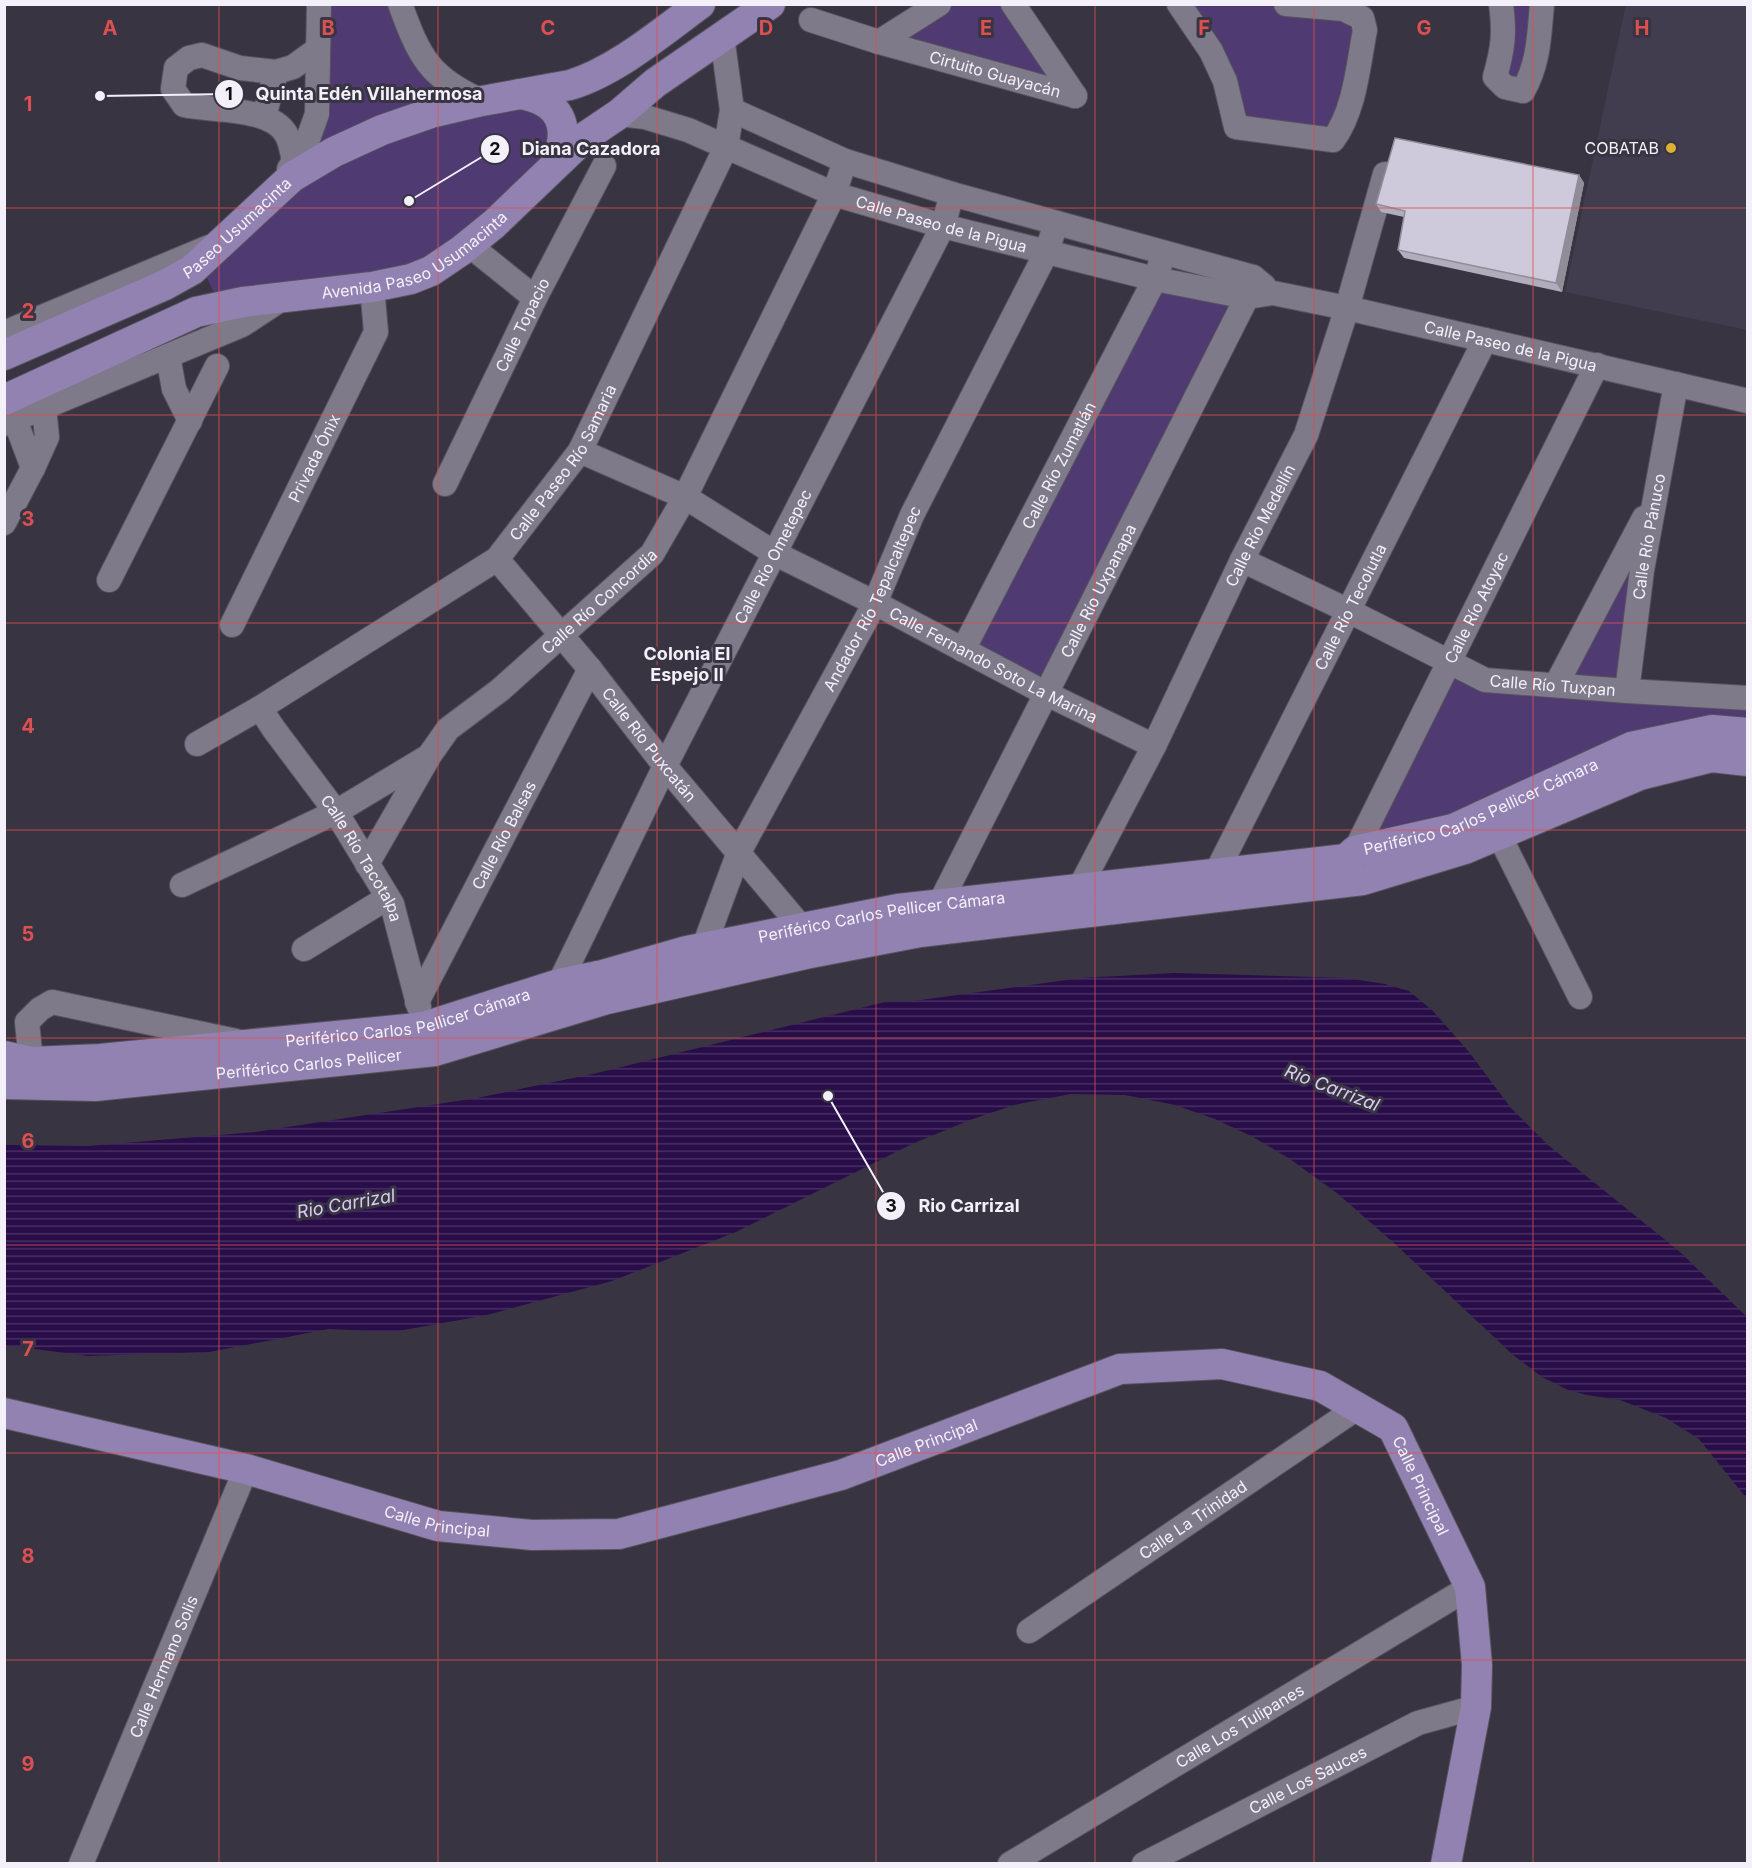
<svg xmlns="http://www.w3.org/2000/svg" width="1752" height="1868" font-family="Inter,sans-serif">
<defs>
<pattern id="water-rules" width="6" height="5" patternUnits="userSpaceOnUse" patternTransform="scale(1.5)"><rect width="6" height="5" fill="#280d49"/><path d="M0 2.5h6" fill="none" stroke="#483164"/></pattern>
</defs>
<rect width="100%" height="100%" fill="#383442"/>
<path fill="#423c4f" d="M1626 4 1747 5V330L1565 292Z"/>
<g fill="#4f3a72">
<path d="M1281 4 1362 18 1333 140 1236 127 1179 5Z"/>
<path d="M319 5H400L447 82 536 97 561 146 446 262 226 305 212 289 204 271 303 148Z"/>
<path d="M939 5H1013L1075 96 879 42Z"/>
<path d="M1501 5H1542L1531 77 1505 87Z"/>
<path d="M1155 279 1247 297 1047 694 963 650Z"/>
<path d="M1658 493 1627 691 1747 698V733L1355 851 1449 662 1556 685Z"/>
</g>
<path fill="url(#water-rules)" d="M1174 973 1347 978 1385 984 1409 991 1433 1011 1469 1052 1511 1108 1548 1145 1680 1252 1747 1317V1499L1699 1439 1666 1418 1620 1400 1587 1395 1568 1390 1542 1377 1513 1355 1395 1244 1338 1194 1290 1159 1253 1137 1215 1119 1175 1105 1125 1095 1071 1094 1014 1105 970 1120 912 1144 736 1232 612 1281 487 1315 393 1332 329 1329 209 1352 88 1356 5 1345V1145L88 1146 255 1132 477 1098 597 1073 889 1001H913L1081 978Z"/>
<g fill="none" stroke-linecap="round" stroke-linejoin="round">
<g stroke="#57535e" stroke-width="26">
<g id="minor">
<path d="M400 4C419 56 429 78 482 101"/>
<path d="M1013 4 1075 96"/>
<path d="M1179 4 1211 51 1225 81 1236 127 1333 140C1355 110 1358 66 1365 30L1362 18 1343 9 1286 4"/>
<path d="M1501 4C1505 34 1503 48 1495 77L1505 87 1523 91C1539 63 1539 36 1542 4"/>
<path id="s1" d="M811 20 879 42 1075 96"/>
<path d="M879 42 939 4"/>
<path d="M732 110 845 161 952 194 1253 277 1264 286"/>
<path id="s2" d="M619 114 645 117 688 130 834 194 943 226 1155 279 1247 297 1273 293 1347 308 1748 401"/>
<path d="M264 117 276 72"/>
<path d="M294 161C292 153 291 142 286 134 271 107 212 111 184 105L173 89 176 68 189 58 202 55 240 68 276 72 293 67 318 49"/>
<path d="M289 169 307 142 317 114 319 4"/>
<path d="M469 245 535 298"/>
<path d="M4 333 209 247"/>
<path d="M168 356 174 389 190 421"/>
<path d="M15 420 33 468"/>
<path d="M4 424 242 325 283 298"/>
<path id="s3" d="M580 451 685 497 776 554 875 603 1047 694 1154 746"/>
<path id="s4" d="M445 484 535 298 604 166"/>
<path d="M4 523 33 468 47 437 44 407"/>
<path id="s5" d="M497 559 590 669 665 766 802 928"/>
<path id="s6" d="M1242 560 1349 611 1485 680 1627 691 1748 698"/>
<path d="M109 580 217 366"/>
<path id="s7" d="M232 625 376 332 372 287"/>
<path id="s8" d="M963 650 1155 279 1160 265"/>
<path d="M1556 685 1644 518"/>
<path id="s9" d="M1627 691 1642 570 1676 384"/>
<path id="s10" d="M260 708 273 728 336 812 392 904 419 1007"/>
<path id="s11" d="M197 744 260 708 497 559 580 451 726 147 732 110 722 36"/>
<path d="M1499 835 1580 997"/>
<path id="s12" d="M1355 851 1597 365"/>
<path d="M367 864 428 758"/>
<path id="s13" d="M1216 873 1485 340"/>
<path id="s14" d="M182 885 336 812 429 756 448 729 500 690 652 554 685 497 834 194 845 161"/>
<path id="s15" d="M1080 887 1154 746 1242 560 1306 435 1347 308 1385 174"/>
<path id="s16" d="M940 903 1247 297 1253 277"/>
<path d="M304 949 387 898"/>
<path id="s17" d="M703 949 739 852 875 603 912 515 1047 251 1056 223"/>
<path id="s18" d="M559 984 665 766 943 226 952 194"/>
<path id="s19" d="M417 1002 590 669"/>
<path d="M30 1079 31 1062 27 1022 40 1009 52 1002 236 1041"/>
<path id="s20" d="M1029 1631 1357 1408"/>
<path id="s21" d="M81 1864 246 1469"/>
<path id="s22" d="M1010 1864 1470 1587"/>
<path id="s23" d="M1144 1864 1418 1723 1476 1707"/>
</g>
</g>
<g stroke="#57535e" stroke-width="32">
<g id="major">
<path d="M520 94C561 101 572 127 555 164"/>
<path id="s24" d="M4 355 165 285 192 270 292 177 334 152 382 130 431 113 482 101 570 85C616 71 662 32 700 4"/>
<path id="s25" d="M4 400 196 312 243 302 372 287 411 279 431 271 462 250 494 224 585 137 619 114 655 83 770 4"/>
<path id="s26" d="M4 1056 31 1062 100 1059 407 1029 427 1026 559 984 603 975 687 951 898 909 1346 859 1355 851 1453 829 1631 747 1712 730 1748 733"/>
<path id="s27" d="M4 1084 95 1086 435 1051 607 999 810 953 920 932 1363 880 1465 849 1640 775 1712 757 1748 761"/>
<path id="s28" d="M4 1413 246 1469 438 1526 532 1535 619 1534 841 1475 1120 1369 1222 1364 1320 1386 1393 1428 1470 1587 1477 1665 1476 1707 1446 1864"/>
</g>
</g>
<use href="#minor" stroke="#7f7a8a" stroke-width="24"/>
<use href="#major" stroke="#9282b2" stroke-width="30"/>
</g>
<path fill="#b1adbc" d="M1579 175 1584 183 1562 292 1404 258 1398 250 1404 217 1381 212 1376 204Z"/>
<path fill="#908d99" d="M1579 175 1584 183 1562 292 1556 283Z"/>
<path fill="#cec9db" stroke="#908d99" stroke-width="1.5" d="M1395 138 1579 175 1556 283 1398 250 1405 211 1376 204Z"/>
<path fill="none" stroke="#dc5052" stroke-width="1.5" stroke-opacity="0.55" d="M219 4V1864M438 4V1864M657 4V1864M876 4V1864M1095 4V1864M1314 4V1864M1533 4V1864M4 208H1748M4 415H1748M4 623H1748M4 830H1748M4 1038H1748M4 1245H1748M4 1453H1748M4 1660H1748"/>
<circle fill="#ddb133" stroke="#383442" stroke-width="2" cx="1671" cy="148" r="6"/>
<g text-anchor="middle" stroke-width="6" stroke-linejoin="round" paint-order="stroke">
<g font-size="16" fill="#f3f0f9" stroke="#383442">
<text dy="6" stroke="none"><textPath href="#s1" startOffset="192">Cirtuito Guayacán</textPath></text>
<text dy="6" stroke="none"><textPath href="#s2" startOffset="342">Calle Paseo de la Pigua</textPath></text>
<text dy="6" stroke="none"><textPath href="#s24" startOffset="268">Paseo Usumacinta</textPath></text>
<text dy="6" stroke="none"><textPath href="#s25" startOffset="441">Avenida Paseo Usumacinta</textPath></text>
<text dy="6" stroke="none"><textPath href="#s4" startOffset="177">Calle Topacio</textPath></text>
<text dy="6" stroke="none"><textPath href="#s2" startOffset="926">Calle Paseo de la Pigua</textPath></text>
<text dy="6" stroke="none"><textPath href="#s7" startOffset="186">Privada Ónix</textPath></text>
<text dy="6" stroke="none"><textPath href="#s11" startOffset="470">Calle Paseo Río Samaria</textPath></text>
<text dy="6" stroke="none"><textPath href="#s8" startOffset="208">Calle Río Zumatlán</textPath></text>
<text dy="6" stroke="none"><textPath href="#s15" startOffset="404">Calle Río Medellín</textPath></text>
<text dy="6" stroke="none"><textPath href="#s9" startOffset="156">Calle Río Pánuco</textPath></text>
<text dy="6" stroke="none"><textPath href="#s18" startOffset="478">Calle Río Ometepec</textPath></text>
<text dy="6" stroke="none"><textPath href="#s16" startOffset="350">Calle Río Uxpanapa</textPath></text>
<text dy="6" stroke="none"><textPath href="#s17" startOffset="390">Andador Río Tepalcaltepec</textPath></text>
<text dy="6" stroke="none"><textPath href="#s14" startOffset="510">Calle Río Concordia</textPath></text>
<text dy="6" stroke="none"><textPath href="#s13" startOffset="298">Calle Río Tecolutla</textPath></text>
<text dy="6" stroke="none"><textPath href="#s12" startOffset="272">Calle Río Atoyac</textPath></text>
<text dy="6" stroke="none"><textPath href="#s3" startOffset="466">Calle Fernando Soto La Marina</textPath></text>
<text dy="6" stroke="none"><textPath href="#s6" startOffset="339">Calle Río Tuxpan</textPath></text>
<text dy="6" stroke="none"><textPath href="#s5" startOffset="240">Calle Río Puxcatán</textPath></text>
<text dy="6" stroke="none"><textPath href="#s26" startOffset="1508">Periférico Carlos Pellicer Cámara</textPath></text>
<text dy="6" stroke="none"><textPath href="#s19" startOffset="188">Calle Río Balsas</textPath></text>
<text dy="6" stroke="none"><textPath href="#s10" startOffset="182">Calle Río Tacotalpa</textPath></text>
<text dy="6" stroke="none"><textPath href="#s26" startOffset="894">Periférico Carlos Pellicer Cámara</textPath></text>
<text dy="6" stroke="none"><textPath href="#s26" startOffset="408">Periférico Carlos Pellicer Cámara</textPath></text>
<text dy="6" stroke="none"><textPath href="#s27" startOffset="306">Periférico Carlos Pellicer</textPath></text>
<text dy="6" stroke="none"><textPath href="#s28" startOffset="951">Calle Principal</textPath></text>
<text dy="6" stroke="none"><textPath href="#s28" startOffset="1509">Calle Principal</textPath></text>
<text dy="6" stroke="none"><textPath href="#s20" startOffset="198">Calle La Trinidad</textPath></text>
<text dy="6" stroke="none"><textPath href="#s28" startOffset="447">Calle Principal</textPath></text>
<text dy="6" stroke="none"><textPath href="#s21" startOffset="214">Calle Hermano Solis</textPath></text>
<text dy="6" stroke="none"><textPath href="#s22" startOffset="268">Calle Los Tulipanes</textPath></text>
<text dy="6" stroke="none"><textPath href="#s23" startOffset="184">Calle Los Sauces</textPath></text>
</g>
<g font-size="16" fill="#f3f0f9" stroke="#383442" text-anchor="end">
<text x="1659" y="154">COBATAB</text>
</g>
<g font-size="18" font-weight="bold" fill="#f3f0f9" stroke="#383442">
<text x="687" y="660">Colonia El<tspan x="687" dy="21">Espejo II</tspan></text>
</g>
<g font-size="18" font-style="italic" fill="#d7ccf2" stroke="#383442">
<text transform="translate(1332 1088) rotate(21)" y="6">Rio Carrizal</text>
<text transform="translate(346 1204) rotate(-10)" y="6">Rio Carrizal</text>
</g>
</g>
<g font-size="20" text-anchor="middle" font-weight="bold" fill="#dc5052" stroke="#383442" stroke-width="6" stroke-linejoin="round" paint-order="stroke">
<text x="110" y="35">A</text>
<text x="328" y="35">B</text>
<text x="548" y="35">C</text>
<text x="766" y="35">D</text>
<text x="986" y="35">E</text>
<text x="1204" y="35">F</text>
<text x="1424" y="35">G</text>
<text x="1642" y="35">H</text>
<text x="28" y="111">1</text>
<text x="28" y="318">2</text>
<text x="28" y="526">3</text>
<text x="28" y="733">4</text>
<text x="28" y="941">5</text>
<text x="28" y="1148">6</text>
<text x="28" y="1356">7</text>
<text x="28" y="1563">8</text>
<text x="28" y="1771">9</text>
</g>
<path fill="none" stroke="#f3f0f9" stroke-width="2" d="M100 96L229 94M409 201L495 149M828 1096L891 1206"/>
<g fill="#f3f0f9" stroke="#383442" stroke-width="2">
<circle cx="100" cy="96" r="6"/>
<circle cx="409" cy="201" r="6"/>
<circle cx="828" cy="1096" r="6"/>
<circle cx="229" cy="94" r="15"/>
<circle cx="495" cy="149" r="15"/>
<circle cx="891" cy="1206" r="15"/>
</g>
<g font-size="18" text-anchor="middle" font-weight="bold" fill="#111">
<text x="229" y="100">1</text>
<text x="495" y="155">2</text>
<text x="891" y="1212">3</text>
</g>
<g font-size="18" text-anchor="middle" font-weight="bold" fill="#f3f0f9" stroke="#383442" stroke-width="6" stroke-linejoin="round" paint-order="stroke">
<text x="369" y="100">Quinta Edén Villahermosa</text>
<text x="591" y="155">Diana Cazadora</text>
<text x="969" y="1212">Rio Carrizal</text>
</g>
<rect width="1752" height="1868" fill="none" stroke="#f3f0f9" stroke-width="12"/>
</svg>
